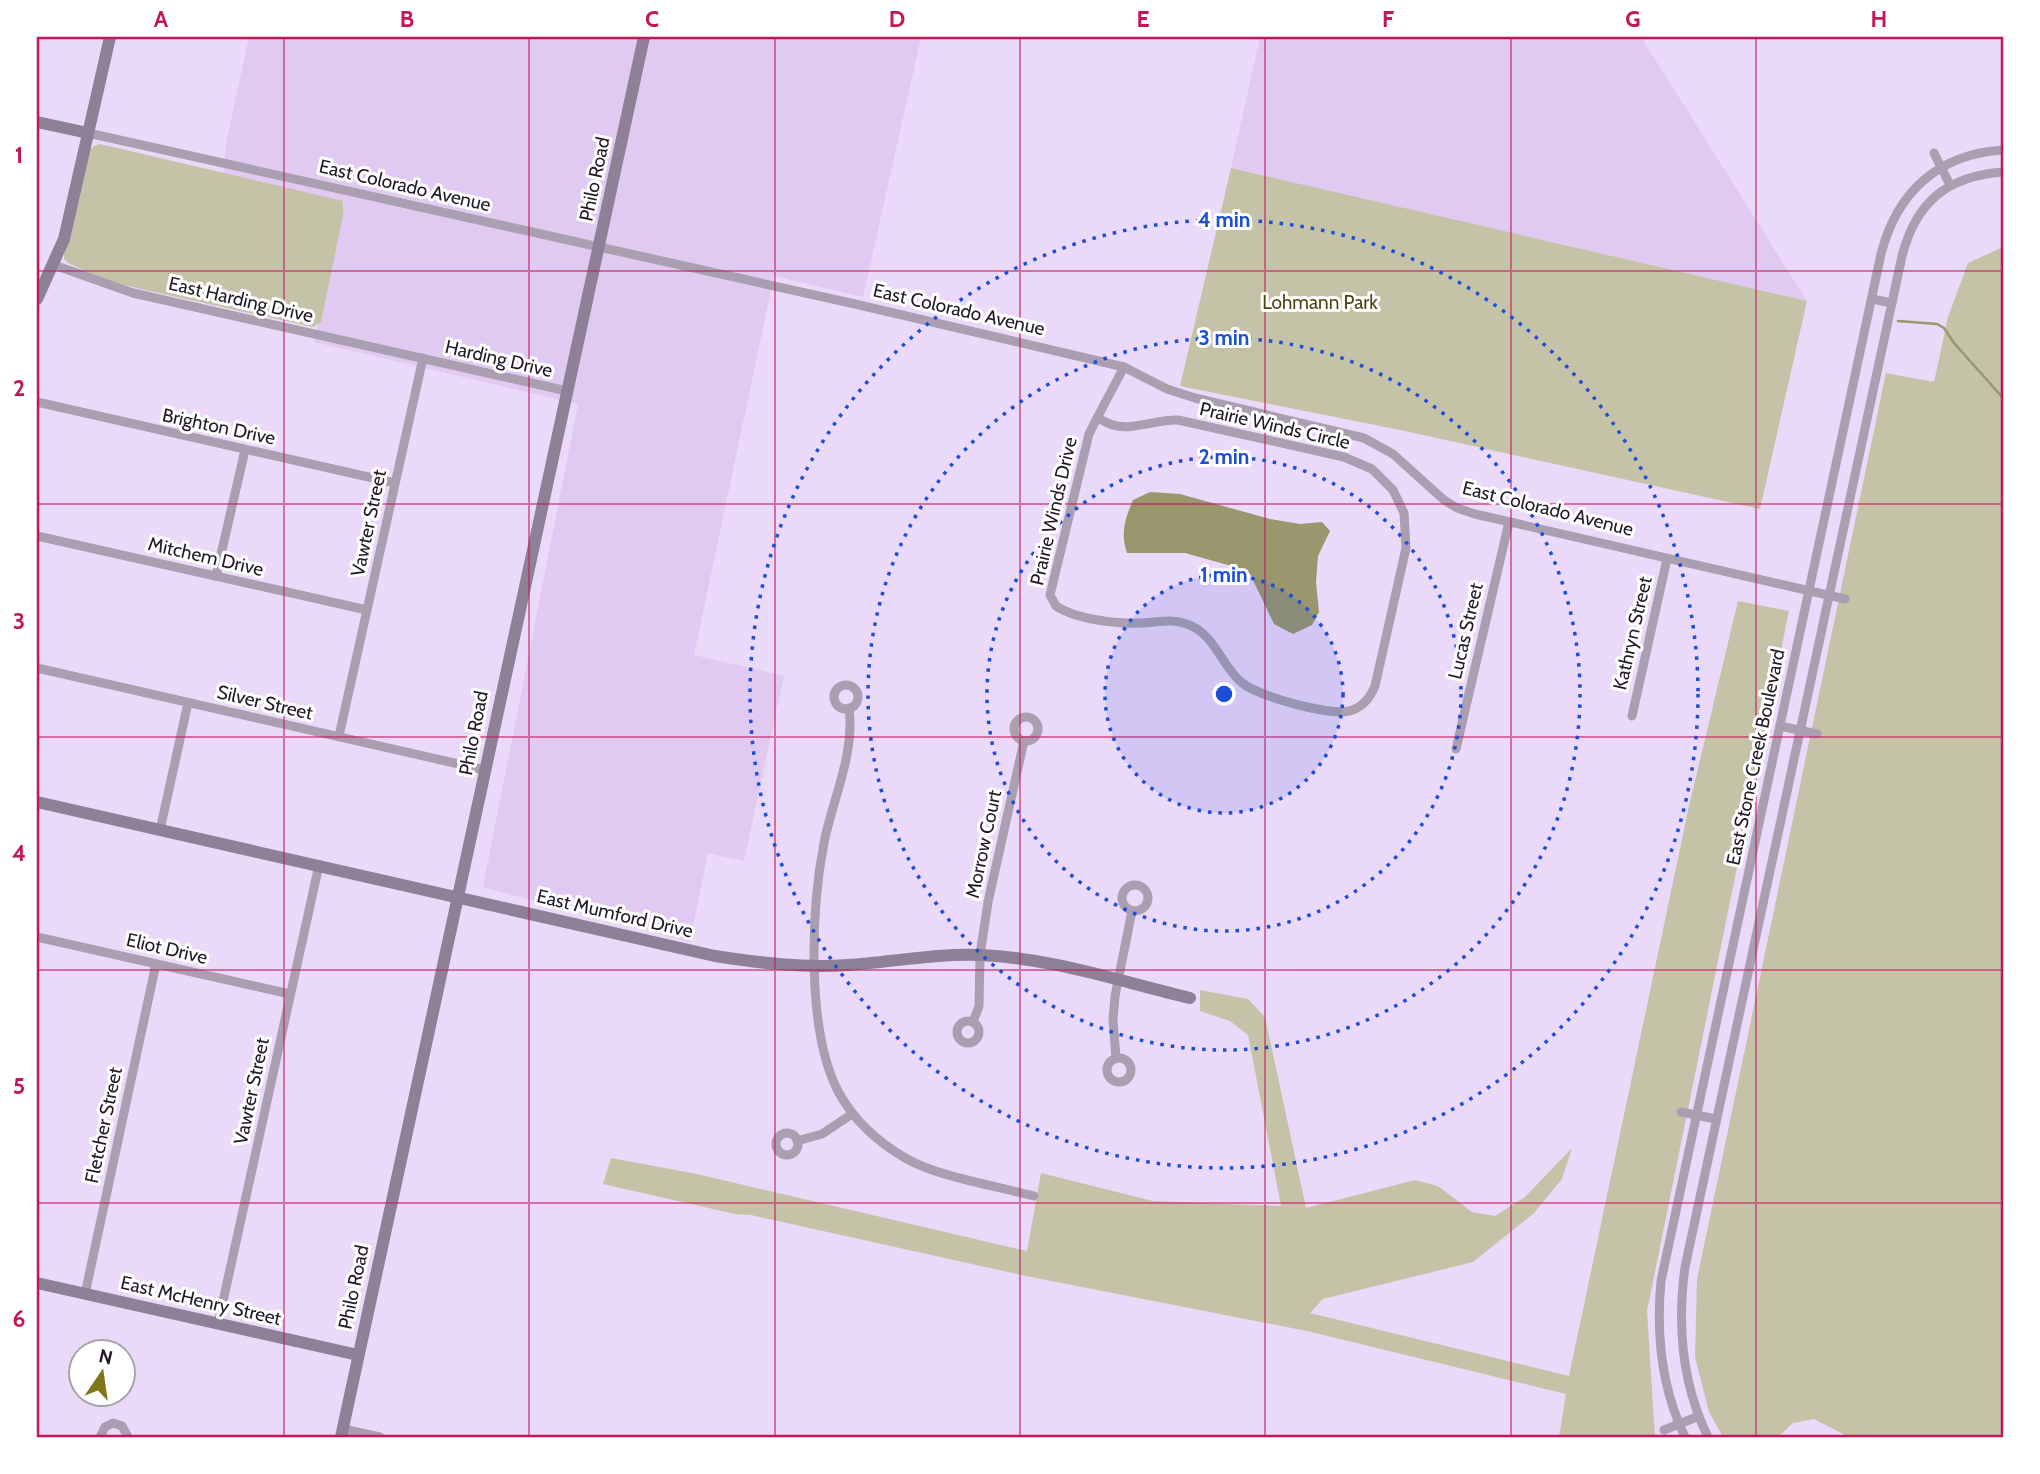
<svg xmlns="http://www.w3.org/2000/svg" width="2040" height="1474" font-family="Cabin,sans-serif">
<rect width="100%" height="100%" fill="#ebd9f9"/>
<g fill="#e0caf1">
<path d="M249 37H921L863 297 774 276 694 655 784 676 744 861 708 853 690 942 483 887 578 404 314 342 344 203 223 178 226 143Z"/>
<path d="M1260 37H1641L1807 301 1231 168Z"/>
</g>
<g fill="#c5c3a7">
<path d="M100 144 343 201V215L321 322 313 327 136 288 100 278 68 263 64 259V254L89 151 94 146Z"/>
<path d="M1231 168 1807 301 1760 509 1400 430 1180 386Z"/>
<path d="M2003 247V1437H1849L1814 1419 1793 1423 1778 1437H1723L1709 1412 1695 1357 1697 1279 1886 373 1934 382 1948 317 1968 263Z"/>
<path d="M1738 601 1789 611 1647 1311 1655 1437H1559L1566 1394 1307 1331 1026 1276 751 1215 735 1214 603 1184 611 1158 697 1174 1027 1251 1041 1173 1153 1201 1281 1206 1248 1035 1230 1021 1200 1011V990L1248 999 1265 1017 1306 1208 1415 1180 1438 1186 1472 1212 1495 1216 1525 1197 1572 1148 1562 1179 1534 1213 1473 1262 1323 1299 1310 1313 1569 1376 1689 806Z"/>
</g>
<path fill="#9a966e" d="M1150 492 1180 494 1270 519 1300 524 1322 522 1330 531 1318 556 1316 582 1319 612 1312 625 1293 634 1274 624 1250 574 1235 567 1185 553H1127C1120 533 1125 519 1133 500Z"/>
<g fill="none" stroke-linecap="round" stroke-linejoin="round">
<path stroke="#9a966e" stroke-width="2.5" d="M1898 321 1937 324 1944 328 1954 343 2003 398"/>
<g stroke="#a99fb0" stroke-width="9">
<path d="M88 133 855 304 1124 367 1167 389 1195 398 1364 438 1393 454 1444 500 1457 508 1475 514 1845 599"/>
<path d="M1934 153 1950 185"/>
<path d="M54 265 133 293 567 391"/>
<path d="M1872 299 1892 303"/>
<path d="M37 402 395 483"/>
<path d="M1097 418C1103 420 1108 424 1113 425 1130 431 1158 419 1178 420L1344 457 1372 469 1393 490 1404 513 1406 548 1375 686C1370 698 1362 708 1349 711 1329 716 1257 696 1241 682 1221 665 1215 634 1187 624 1171 618 1156 623 1139 623 1116 624 1075 619 1056 606L1050 595 1089 434Z"/>
<path d="M1097 418 1124 367"/>
<path d="M37 536 367 610"/>
<path d="M216 576 245 450"/>
<path d="M37 668 485 770"/>
<circle cx="846" cy="697" r="12"/>
<path d="M849 708C855 755 833 797 824 843 811 910 806 1032 839 1093 855 1122 879 1143 907 1159 939 1177 997 1186 1034 1196"/>
<path d="M1632 716 1667 559"/>
<circle cx="1026" cy="729" r="12"/>
<path d="M1780 726 1817 734"/>
<path d="M339 736 423 358"/>
<path d="M1456 749 1509 522"/>
<path d="M160 830 188 703"/>
<circle cx="1135" cy="898" r="13"/>
<path d="M37 937 290 994"/>
<circle cx="968" cy="1032" r="11"/>
<path d="M973 1022 979 1006 980 955 988 902 1024 741"/>
<path d="M1116 1058 1113 1020 1115 996 1132 911"/>
<circle cx="1119" cy="1070" r="12"/>
<path d="M1681 1112 1716 1119"/>
<circle cx="787" cy="1144" r="11"/>
<path d="M797 1141 822 1134 852 1114"/>
<path d="M85 1294 156 964"/>
<path d="M218 1324 319 865"/>
<path d="M343 1429 380 1437"/>
<path d="M1664 1430 1699 1416"/>
<path d="M100 1437 105 1427 113 1423 122 1426 128 1437"/>
<path d="M1685 1437C1662 1389 1656 1334 1661 1281L1881 254C1897 192 1938 154 2003 150"/>
<path d="M1708 1437C1682 1384 1677 1326 1685 1267L1902 256C1916 202 1947 176 2003 172"/>
</g>
<g stroke="#8d8097" stroke-width="12">
<path d="M37 122 88 133"/>
<path d="M37 299 64 239 110 37"/>
<path d="M37 802 715 956C760 963 803 968 848 965 892 962 938 953 981 955 1052 958 1122 982 1190 998"/>
<path d="M37 1283 358 1355"/>
<path d="M341 1437 644 37"/>
</g>
</g>
<path fill="none" stroke="#c2185b" stroke-width="2" stroke-opacity="0.55" d="M284 37V1437M529 37V1437M775 37V1437M1020 37V1437M1265 37V1437M1511 37V1437M1756 37V1437M37 271H2003M37 504H2003M37 737H2003M37 970H2003M37 1203H2003"/>
<circle cx="1224" cy="694" r="119" fill="#1d4ed8" fill-opacity=".12"/>
<g fill="none" stroke="#1d4ed8" stroke-width="3.5" stroke-dasharray="3.5 7">
<circle cx="1224" cy="694" r="119"/>
<circle cx="1224" cy="694" r="237"/>
<circle cx="1224" cy="694" r="356"/>
<circle cx="1224" cy="694" r="474"/>
</g>
<g text-anchor="middle" stroke-width="6" stroke-linejoin="round" paint-order="stroke">
<g font-size="19" fill="#221b27" stroke="#fff">
<text transform="translate(594 179) rotate(-78)" y="7">Philo Road</text>
<text transform="translate(405 185) rotate(13)" y="7">East Colorado Avenue</text>
<text transform="translate(241 299) rotate(13)" y="7">East Harding Drive</text>
<text transform="translate(959 309) rotate(13)" y="7">East Colorado Avenue</text>
<text transform="translate(499 358) rotate(13)" y="7">Harding Drive</text>
<text transform="translate(1275 425) rotate(13)" y="7">Prairie Winds Circle</text>
<text transform="translate(219 426) rotate(12)" y="7">Brighton Drive</text>
<text transform="translate(1548 508) rotate(14)" y="7">East Colorado Avenue</text>
<text transform="translate(1053 511) rotate(-77)" y="7">Prairie Winds Drive</text>
<text transform="translate(368 523) rotate(-78)" y="7">Vawter Street</text>
<text transform="translate(206 556) rotate(13)" y="7">Mitchem Drive</text>
<text transform="translate(1465 631) rotate(-77)" y="7">Lucas Street</text>
<text transform="translate(1632 633) rotate(-77)" y="7">Kathryn Street</text>
<text transform="translate(265 702) rotate(13)" y="7">Silver Street</text>
<text transform="translate(473 733) rotate(-79)" y="7">Philo Road</text>
<text transform="translate(1755 757) rotate(-78)" y="7">East Stone Creek Boulevard</text>
<text transform="translate(983 844) rotate(-78)" y="7">Morrow Court</text>
<text transform="translate(615 913) rotate(13)" y="7">East Mumford Drive</text>
<text transform="translate(167 948) rotate(13)" y="7">Eliot Drive</text>
<text transform="translate(251 1091) rotate(-78)" y="7">Vawter Street</text>
<text transform="translate(103 1125) rotate(-78)" y="7">Fletcher Street</text>
<text transform="translate(353 1287) rotate(-78)" y="7">Philo Road</text>
<text transform="translate(201 1300) rotate(13)" y="7">East McHenry Street</text>
</g>
<g font-size="19" fill="#4a4513" stroke="#fff">
<text x="1320" y="309">Lohmann Park</text>
</g>
</g>
<circle cx="1224" cy="694" r="10" fill="#1d4ed8" stroke="#fff" stroke-width="3.5"/>
<g font-size="21" text-anchor="middle" font-weight="bold" fill="#1d4ed8" stroke="#fff" stroke-width="6" stroke-linejoin="round" paint-order="stroke">
<text x="1224" y="227">4 min</text>
<text x="1224" y="345">3 min</text>
<text x="1224" y="464">2 min</text>
<text x="1224" y="582">1 min</text>
</g>
<rect width="2040" height="1474" fill="none" stroke="#ffffff" stroke-width="77"/>
<g transform="translate(102 1373) rotate(13)"><circle r="33" fill="#ffffff" stroke="#a7a4a9" stroke-width="2"/>
<path d="M0-5L12 26L0 18L-12 26Z" fill="#80761b"/>
<text y="-10" font-size="19" font-weight="bold" text-anchor="middle" fill="#221b27">N</text>
</g>
<rect x="38" y="38" width="1964" height="1398" fill="none" stroke="#c2185b" stroke-width="2.5"/>
<g font-size="23" text-anchor="middle" font-weight="bold" fill="#c2185b">
<text x="161" y="27">A</text>
<text x="407" y="27">B</text>
<text x="652" y="27">C</text>
<text x="897" y="27">D</text>
<text x="1143" y="27">E</text>
<text x="1388" y="27">F</text>
<text x="1633" y="27">G</text>
<text x="1879" y="27">H</text>
<text x="19" y="163">1</text>
<text x="19" y="396">2</text>
<text x="19" y="629">3</text>
<text x="19" y="861">4</text>
<text x="19" y="1094">5</text>
<text x="19" y="1327">6</text>
</g>
</svg>
